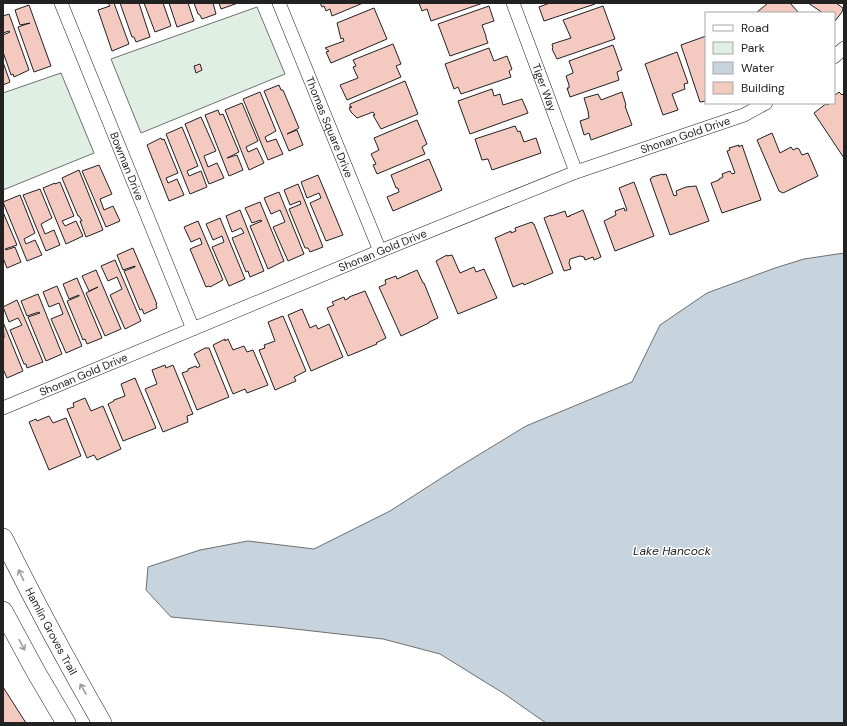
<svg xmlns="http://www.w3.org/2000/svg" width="847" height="726" font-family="'DM Sans',sans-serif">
<rect width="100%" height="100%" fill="#fff"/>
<g fill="#e0efe3" stroke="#6f6f6f">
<path d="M257 7 285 74 141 133 111 59Z"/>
<path d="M61 73 94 153 3 190V93Z"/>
</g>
<path fill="#c7d3dd" stroke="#6f6f6f" d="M844 253V723H546L503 693 440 654 383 639 277 627 171 617 146 590 148 567 200 550 248 541 314 549 390 511 457 468 526 426 632 382 660 325 707 293 775 268 804 259Z"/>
<g fill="#f3c9c0" stroke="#222">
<path d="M108 3H114L129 44 112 51 98 10 110 6Z"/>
<path d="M120 3H139L150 37 136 42 134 37H132Z"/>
<path d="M144 3H163L171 26 155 32Z"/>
<path d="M169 3H188L194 21 177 27Z"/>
<path d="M194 3H213L216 14 202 19 200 15 198 14Z"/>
<path d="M219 3H238L221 9Z"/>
<path d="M320 3H363L332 16 330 9 326 11 324 6 322 7Z"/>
<path d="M419 3H483L431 21 427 9 422 11Z"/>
<path d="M550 3H595V4L544 21 539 7Z"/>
<path d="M768 3H790L799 13H756Z"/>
<path d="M808 3H836L843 8 842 12 835 21 834 13H823Z"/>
<path d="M29 5 51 66 34 72 18 27 30 23 20 25 15 10Z"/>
<path d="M489 6 494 21 482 25 486 36V38L488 43 450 56 438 24Z"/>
<path d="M603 6 615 39 557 59 552 49 553 48 552 44 571 38 563 20Z"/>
<path d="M374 8 387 39 331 63 326 52 329 51 325 48 344 41 343 38 341 39 337 23Z"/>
<path d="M9 14 29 70 14 77 13 74 11 75 3 52V35L10 32 9 31 3 33V16Z"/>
<path d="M706 36V101L700 102 681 45Z"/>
<path d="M393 44 401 64 396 66 401 77 347 100 340 85 358 78 353 67 356 66 353 60Z"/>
<path d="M613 45 622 70 617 72 619 80 570 97 567 88H569V85L566 76 573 73V72L569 61Z"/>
<path d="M489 48 494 61 507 56 512 69 509 71 511 77 461 94 458 87 454 89 445 64Z"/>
<path d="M677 52 688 83 684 84 685 89 672 94 678 110 663 115 645 64Z"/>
<path d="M3 62 10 82 3 85Z"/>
<path d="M200 64 202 70 196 73 194 66Z"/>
<path d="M405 81 418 114 381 129 373 115H375L373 112 357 118 351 112 349 108 352 107H350V104Z"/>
<path d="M279 85 281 90H283L299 128 287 134 297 130 303 145 289 151 264 91Z"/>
<path d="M492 89 494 96 500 94 503 105 522 99 528 113 470 134 458 101Z"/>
<path d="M260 92 276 131 265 137 267 142 276 139 283 154 268 160 243 99Z"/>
<path d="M622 92 626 105 625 106 632 125 591 140 589 133 584 135 580 121 589 118 588 111 584 98 598 94 601 100Z"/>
<path d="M839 92 842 95 844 93V158L814 113 827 103V105L830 103H834V96Z"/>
<path d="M242 103 258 141 246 147 248 152 257 148 264 163 249 170 225 110Z"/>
<path d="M218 110 220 115 223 114 239 152 227 158 237 155 243 170 229 176 205 115Z"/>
<path d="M201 117 216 151 204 156 208 167 217 163 224 178 209 184 185 124Z"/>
<path d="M417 120 427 144 422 147 425 154 377 174 373 165 376 164 371 154 379 150 374 138Z"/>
<path d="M515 126 518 132 520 131 524 142 536 138 541 153 492 170 488 159 482 160 475 139Z"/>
<path d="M182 127 198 166 187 171 189 176 201 171 207 187 190 194 166 134Z"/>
<path d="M772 133 780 153 791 147 793 150 797 148 799 149 802 155 808 153 818 176 783 193 779 191 757 140Z"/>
<path d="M161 138 162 140 164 139 178 173 166 178 168 183 177 179 184 195 169 201 147 145Z"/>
<path d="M739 145V147L742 145 761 200 722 213 711 183 719 180V179L723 177 722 174 730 171 732 174 735 173 727 151 730 150 729 148Z"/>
<path d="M429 159 442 190 393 211 387 197 399 192 398 188H396L391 175Z"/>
<path d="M99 165 112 194 100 199 104 210 113 206 120 221 106 227 82 171Z"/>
<path d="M79 170 103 230 86 237 80 221H82L79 216H78L62 178Z"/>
<path d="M663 174V175L666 174 674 196 677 195 676 191 686 187 696 186 709 221 670 235 650 179 652 178V177Z"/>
<path d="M318 175 343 235 326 241 310 203 321 198 319 193 307 198 301 182Z"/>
<path d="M60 182 74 216 62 221 65 226 76 221 83 236 66 244 43 188 55 183V184Z"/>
<path d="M634 182 654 236 615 251 604 221 616 215 615 211 624 208 625 211 627 210 619 188Z"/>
<path d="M298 184 323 247 310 252 308 248H305L289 209 301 204 300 201 290 205 284 190Z"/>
<path d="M40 189 52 218 41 224 45 234 54 230 60 245 46 251 23 195Z"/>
<path d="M279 192 304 254 288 261 273 227 285 222 280 210 271 214 264 198Z"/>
<path d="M20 195 35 233 24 239 26 244 35 240 42 255 27 261 3 202Z"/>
<path d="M260 202 284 261 268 269 250 226 262 221 261 220 252 223 245 208Z"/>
<path d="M240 210 264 271 250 277 248 271 246 272 232 238 244 233 241 228 232 232 226 216Z"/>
<path d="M583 210 601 257 594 260 593 257 585 260 584 257 580 256 570 259 569 263 571 269 564 271 544 218 551 215V216L565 211 567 217 570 216H569Z"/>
<path d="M3 212 17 245 5 249 6 250 15 247 21 262 7 268 3 258Z"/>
<path d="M220 218 245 279 229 286 212 247 224 242 222 236 213 240 206 224Z"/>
<path d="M198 221 223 280 210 287 209 286 206 287 190 249 202 244 200 238 191 242 184 227Z"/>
<path d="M532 222 533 224H534L553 273 524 285 523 283 513 287 495 238 511 231V233L516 231 515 228Z"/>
<path d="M133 248 157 304H156L157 308 144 314 142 309 140 310 124 271 135 267V266L123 270 117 255Z"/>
<path d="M447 255V256L452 255 460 273 474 267 476 272 484 269 497 298 458 314 436 261Z"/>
<path d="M115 260 141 321 125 329 110 295 122 289 117 277 108 281 101 266Z"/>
<path d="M96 270 121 329 105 336 86 293 98 287 89 291 82 276Z"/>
<path d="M417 270 423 283H424L438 318 429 322V323L401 336 379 287 386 284 385 280 396 276 397 279Z"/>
<path d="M77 278 102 338 87 344 85 339 83 340 67 301 79 296V295L69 299 63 284Z"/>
<path d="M57 286 82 346 66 353 51 319 63 314 59 303 49 307 43 292Z"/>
<path d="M365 291 386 338 376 343 377 344 348 356 327 308 334 305 332 302 344 297 345 300 349 298V297Z"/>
<path d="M38 294 62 354 46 361 28 317 40 313 39 312 27 316 21 301Z"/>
<path d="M17 300 43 362 27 368 26 364H24L10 330 22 325 18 318 9 322 3 307Z"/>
<path d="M302 309 310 328 316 325 318 329 329 324 343 357 311 371 288 315Z"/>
<path d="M283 316 306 371 294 377 296 381 275 390 259 350 265 348 264 345 275 341 268 322Z"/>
<path d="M3 322 23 371 7 378 3 369V339L4 338Z"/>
<path d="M225 339V341L228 339 233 350 244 346 247 352 253 350 268 385 247 393 245 389 233 394 213 345Z"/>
<path d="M205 348H209L229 397 197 410 182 373 188 371V369L196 366 197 368 200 366 194 354Z"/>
<path d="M165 365 166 368 173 365 193 414 187 416 188 422 163 432 145 389 157 384 152 370Z"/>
<path d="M135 378 156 428 123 441 108 404 114 401V400L125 396 121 384Z"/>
<path d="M85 398 91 411 103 406 121 449 97 460 94 455 87 458 67 409 74 407 73 403Z"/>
<path d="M49 416 53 423 66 418 81 456 49 470 29 422 36 419 37 421Z"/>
<path d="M3 687 26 723H3Z"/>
</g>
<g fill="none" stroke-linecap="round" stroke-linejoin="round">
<g stroke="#222" stroke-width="14">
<g id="minor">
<path id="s1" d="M61 3 193 329"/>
<path id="s2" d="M279 3 380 251"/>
<path id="s3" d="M513 3 576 172"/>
<path d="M834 57 844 48"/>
<path id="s4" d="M3 408 380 251 576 172 744 115 766 103"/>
</g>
</g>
<g stroke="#222" stroke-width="20">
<g id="secondary">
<path id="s5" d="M3 538C34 601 67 662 102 723"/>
<path d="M3 611 36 672 66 723"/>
</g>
</g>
<use href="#minor" stroke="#fff" stroke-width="13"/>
<use href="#secondary" stroke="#fff" stroke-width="19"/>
</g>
<defs><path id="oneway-shaft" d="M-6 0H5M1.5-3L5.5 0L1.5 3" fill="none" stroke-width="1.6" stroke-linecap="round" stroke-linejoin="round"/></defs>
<g stroke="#9c9c9c">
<use href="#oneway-shaft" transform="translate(21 575) rotate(-116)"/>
<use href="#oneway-shaft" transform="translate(22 645) rotate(62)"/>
<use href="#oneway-shaft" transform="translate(83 689) rotate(-120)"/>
</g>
<g text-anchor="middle" stroke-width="3" stroke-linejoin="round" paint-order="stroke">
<g font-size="11" fill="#222" stroke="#fff">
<text dy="4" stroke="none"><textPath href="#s3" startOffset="90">Tiger Way</textPath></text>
<text dy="4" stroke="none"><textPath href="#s2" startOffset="134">Thomas Square Drive</textPath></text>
<text dy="4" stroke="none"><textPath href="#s4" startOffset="735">Shonan Gold Drive</textPath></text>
<text dy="4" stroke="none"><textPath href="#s1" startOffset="176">Bowman Drive</textPath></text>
<text dy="4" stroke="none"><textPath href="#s4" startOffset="411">Shonan Gold Drive</textPath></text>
<text dy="4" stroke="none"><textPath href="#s4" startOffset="87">Shonan Gold Drive</textPath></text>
<text dy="4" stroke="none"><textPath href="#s5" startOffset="105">Hamlin Groves Trail</textPath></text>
</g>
<g font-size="12" font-style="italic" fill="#222" stroke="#fff">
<text x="672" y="555">Lake Hancock</text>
</g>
</g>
<rect width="847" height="726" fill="none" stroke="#222222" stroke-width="8"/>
<rect x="705" y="12" width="130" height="92" fill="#ffffff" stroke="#a7a7a7"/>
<rect x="713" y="25" width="20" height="6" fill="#ffffff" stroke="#a7a7a7"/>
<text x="741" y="32" font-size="12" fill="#222222">Road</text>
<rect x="713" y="42" width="20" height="12" fill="#e0efe3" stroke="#a7a7a7"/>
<text x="741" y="52" font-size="12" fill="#222222">Park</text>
<rect x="713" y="62" width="20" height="12" fill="#c7d3dd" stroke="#a7a7a7"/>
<text x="741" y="72" font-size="12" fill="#222222">Water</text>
<rect x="713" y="82" width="20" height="12" fill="#f3c9c0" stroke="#a7a7a7"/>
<text x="741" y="92" font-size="12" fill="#222222">Building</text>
</svg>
